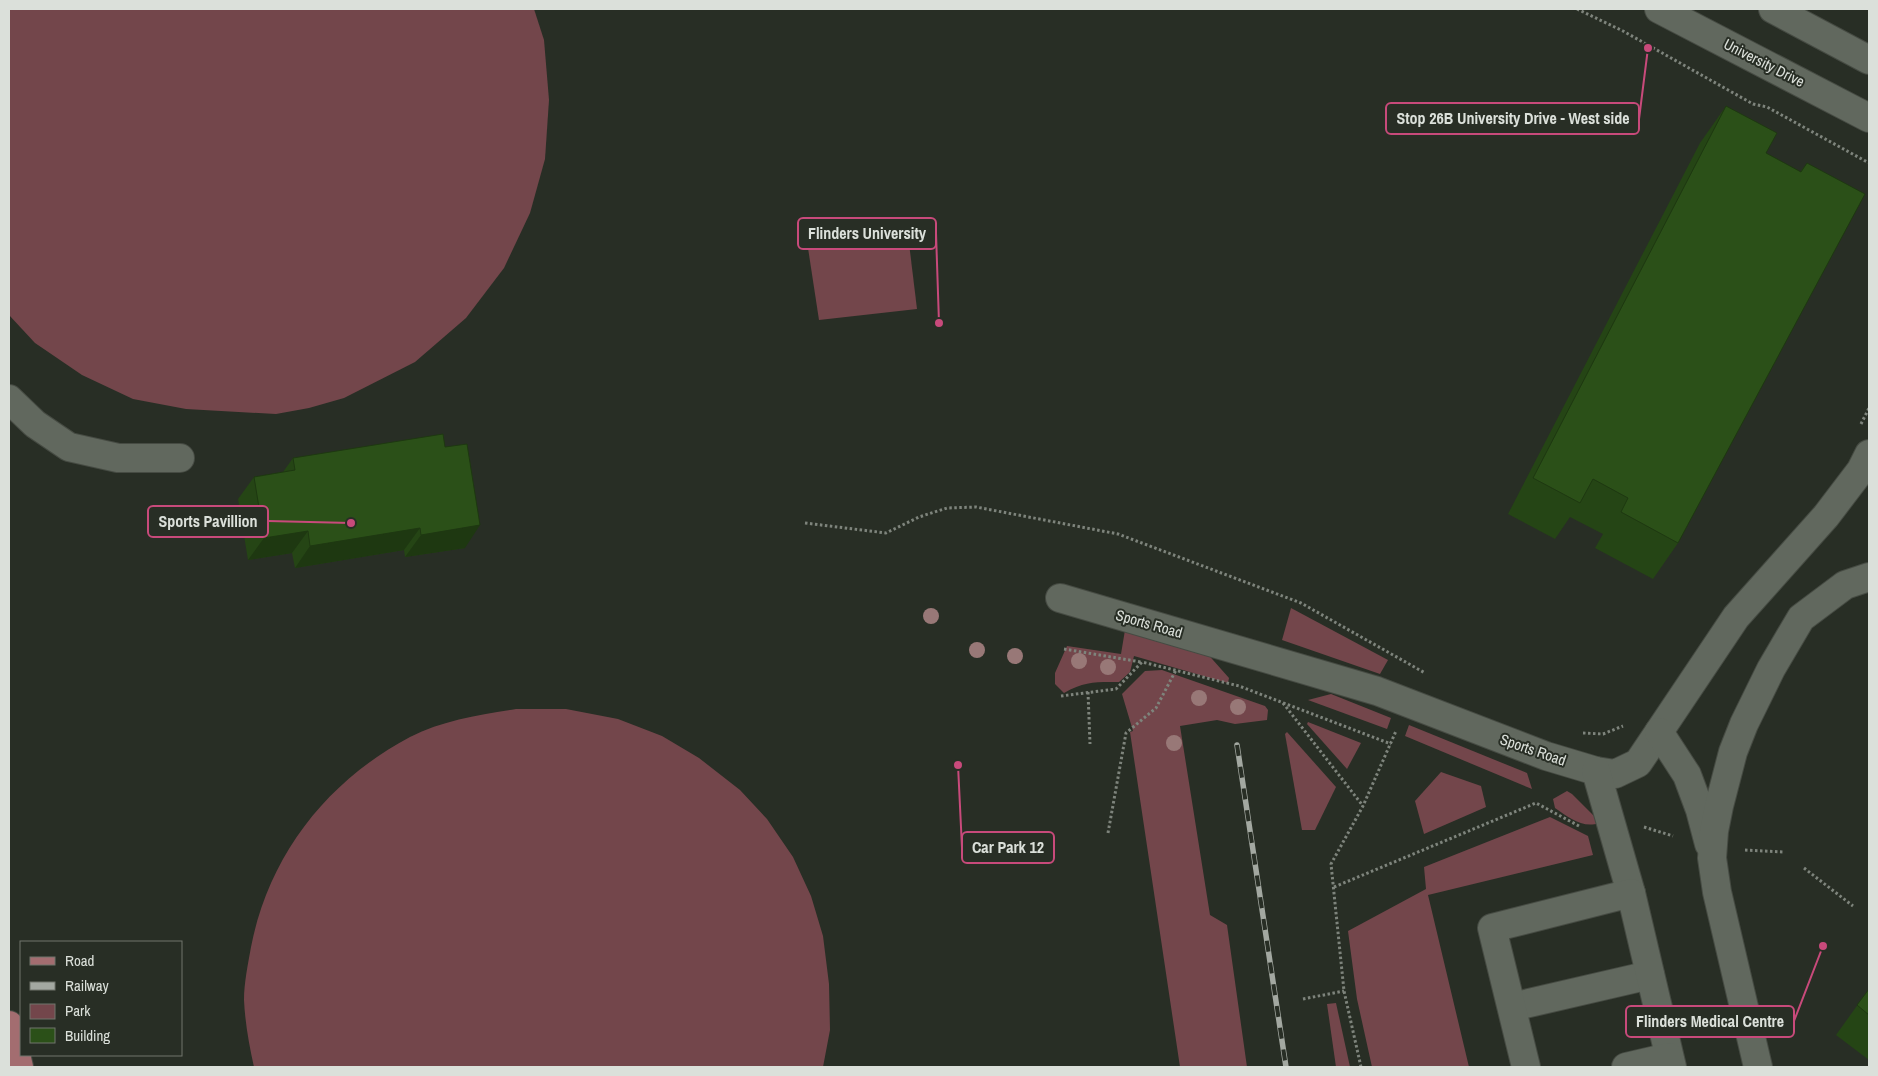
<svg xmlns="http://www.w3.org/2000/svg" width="1878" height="1076" font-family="'Archivo Narrow',sans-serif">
<rect width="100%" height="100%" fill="#282e25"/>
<g fill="#73464b">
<path d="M9 9H534L544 40 549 100 545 159 530 213 504 268 466 318 415 362 344 398 309 408 276 414 186 409 133 399 82 375 35 343 9 315Z"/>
<path d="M908 235 917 309 819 320 808 248Z"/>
<path d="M1291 608 1388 660 1380 674 1282 640Z"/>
<path d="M1125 630 1205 651 1229 678 1228 683 1134 656 1130 672 1119 682C1096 682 1085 681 1064 693L1055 684V673L1067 646 1121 654Z"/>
<path d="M1162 670 1265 706 1268 710 1267 720 1235 724 1217 720 1180 726 1210 915 1227 925 1247 1067H1180L1130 732 1133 731 1122 694 1145 671Z"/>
<path d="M1331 694 1391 718 1387 729 1308 700Z"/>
<path d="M516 709H566L618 719 662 736 699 758 740 790 767 819 793 857 811 896 823 936 829 984 830 1030 823 1067H254C249 1045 245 1022 244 1000 244 983 248 964 251 947 269 855 327 781 410 737 443 720 480 715 516 709Z"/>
<path d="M1308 722 1361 743 1347 769 1307 724Z"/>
<path d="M1409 725 1527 773 1532 789 1405 736Z"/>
<path d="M1287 732 1336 787 1315 830H1302L1285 734Z"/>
<path d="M1441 772 1481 786 1486 807 1424 834 1415 801Z"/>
<path d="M1567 791 1572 794 1596 818 1599 823C1583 829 1568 817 1555 808L1553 799Z"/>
<path d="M1550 817 1588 836 1593 855 1428 895 1469 1067H1372L1357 999 1348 931 1426 889 1424 867Z"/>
<path d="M1336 1003 1350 1067H1336L1327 1004Z"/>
</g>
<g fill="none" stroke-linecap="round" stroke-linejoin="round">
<g stroke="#464b43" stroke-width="30">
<g id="minor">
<path d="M1659 9 1869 118"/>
<path d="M1773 9 1869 60"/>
<path d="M9 399 35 424 69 447 118 458H180"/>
<path d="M1060 598 1377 691 1546 756 1596 771 1615 774 1638 763 1736 617 1826 516 1861 470 1869 454"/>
<path d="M1659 732 1687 775 1700 810 1709 844"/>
<path d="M1596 771 1631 893"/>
<path d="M1512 1007 1650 975"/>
<path d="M1526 1067 1492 928 1631 893 1672 1067"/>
<path d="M1626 1067 1669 1057"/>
<path d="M1758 1067 1717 892 1712 858 1714 831 1719 806 1733 752 1744 724 1771 669 1801 618 1845 585 1869 577"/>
</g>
</g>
<g stroke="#464b43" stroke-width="30">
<path id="major" d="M9 1025 19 1067"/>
</g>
<g stroke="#7e847c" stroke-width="3" stroke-dasharray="2.5 2.5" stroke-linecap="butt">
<path d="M1577 9 1623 31 1753 104 1767 107 1869 163"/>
<path d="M1861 424 1869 408"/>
<path d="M805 523 886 533 919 517 947 508 976 507 1118 534 1301 603 1425 673"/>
<path d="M1064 649 1141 662"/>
<path d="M1088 692 1090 744"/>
<path d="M1061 696 1116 689 1142 662 1239 686 1391 744"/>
<path d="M1283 703 1363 806"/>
<path d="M1583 733 1603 734 1623 726"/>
<path d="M1644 827 1673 836"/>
<path d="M1108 833 1126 733 1156 708 1176 670"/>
<path d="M1745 850 1784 852"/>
<path d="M1804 868 1853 906"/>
<path d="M1334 887 1536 803 1579 826"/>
<path d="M1303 999 1344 991"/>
<path d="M1361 1067 1344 991 1331 864 1363 806 1396 731"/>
</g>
<use href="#minor" stroke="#61685e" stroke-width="28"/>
<use href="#major" stroke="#a36d70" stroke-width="28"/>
<g stroke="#a3a8a1" stroke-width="5.5">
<path id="rail" d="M1237 745 1286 1067"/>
</g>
<use href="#rail" stroke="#282e25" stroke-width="4" stroke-dasharray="11" stroke-linecap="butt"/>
</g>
<g fill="#987877">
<circle cx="931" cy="616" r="8"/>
<circle cx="977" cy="650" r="8"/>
<circle cx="1015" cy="656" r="8"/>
<circle cx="1079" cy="661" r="8"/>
<circle cx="1108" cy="667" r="8"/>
<circle cx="1199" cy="698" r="8"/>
<circle cx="1238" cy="707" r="8"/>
<circle cx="1174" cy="743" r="8"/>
</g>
<g fill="#254515">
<path d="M1726 106 1766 153 1800 172 1807 163 1678 543 1653 579 1595 548 1603 534 1570 517 1555 539 1508 514 1700 143Z"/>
<path d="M293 458 465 548 405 557 404 550 295 568 292 553 248 560 238 499 254 477 283 472Z"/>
<path d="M1869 989V1060L1836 1035Z"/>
</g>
<g fill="#1e3811">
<path d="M480 525 465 548 405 557 421 535Z"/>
<path d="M420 528 404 550 295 568 310 546Z"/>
<path d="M308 531 292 553 248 560 264 538Z"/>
</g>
<g fill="#2b5018" stroke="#1e3811">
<path d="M1726 106 1777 133 1766 153 1801 172 1807 163 1865 194 1678 543 1621 512 1628 498 1593 479 1580 503 1533 478Z"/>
<path d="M443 434 445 447 467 444 480 525 421 535 420 528 310 546 308 531 264 538 254 477 295 470 293 458Z"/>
<path d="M1869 989V1015L1857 1005Z"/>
</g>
<g text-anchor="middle" stroke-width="4" stroke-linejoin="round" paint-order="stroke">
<g font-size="15" fill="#dbe0da" stroke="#282e25">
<text transform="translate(1764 63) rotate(27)" y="5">University Drive</text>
<text transform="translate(1149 624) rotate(16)" y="5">Sports Road</text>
<text transform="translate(1533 750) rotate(19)" y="5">Sports Road</text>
</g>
</g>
<path fill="none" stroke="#c84a7b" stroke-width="2" d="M1648 48L1639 119M939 323L936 233M351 523L268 521M958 765L962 848M1823 946L1794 1021"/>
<g fill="#c84a7b" stroke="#282e25" stroke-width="2">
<circle cx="1648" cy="48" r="5"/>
<circle cx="939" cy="323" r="5"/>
<circle cx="351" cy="523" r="5"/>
<circle cx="958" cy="765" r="5"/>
<circle cx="1823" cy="946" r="5"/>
</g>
<g fill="#282e25" stroke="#c84a7b" stroke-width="2">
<rect x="1386" y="103" width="253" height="31" rx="5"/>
<rect x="798" y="218" width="138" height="31" rx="5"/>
<rect x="148" y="506" width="120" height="31" rx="5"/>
<rect x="962" y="832" width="92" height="31" rx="5"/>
<rect x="1626" y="1006" width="168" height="31" rx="5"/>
</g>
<g font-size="16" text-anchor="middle" font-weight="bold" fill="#dbe0da">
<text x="1513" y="124">Stop 26B University Drive - West side</text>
<text x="867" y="239">Flinders University</text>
<text x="208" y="527">Sports Pavillion</text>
<text x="1008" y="853">Car Park 12</text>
<text x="1710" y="1027">Flinders Medical Centre</text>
</g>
<rect width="1878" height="1076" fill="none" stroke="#dbe0da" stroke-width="20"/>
<rect x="20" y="941" width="162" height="115" fill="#282e25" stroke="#70756d"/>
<rect x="30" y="957" width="25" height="8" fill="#a36d70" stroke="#70756d"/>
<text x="65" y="966" font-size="15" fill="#dbe0da">Road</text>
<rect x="30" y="982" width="25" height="8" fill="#a3a8a1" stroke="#70756d"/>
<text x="65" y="991" font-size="15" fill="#dbe0da">Railway</text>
<rect x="30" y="1004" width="25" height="15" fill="#73464b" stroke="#70756d"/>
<text x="65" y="1016" font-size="15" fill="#dbe0da">Park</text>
<rect x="30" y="1028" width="25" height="15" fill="#2b5018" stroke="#70756d"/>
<text x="65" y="1041" font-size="15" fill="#dbe0da">Building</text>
</svg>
